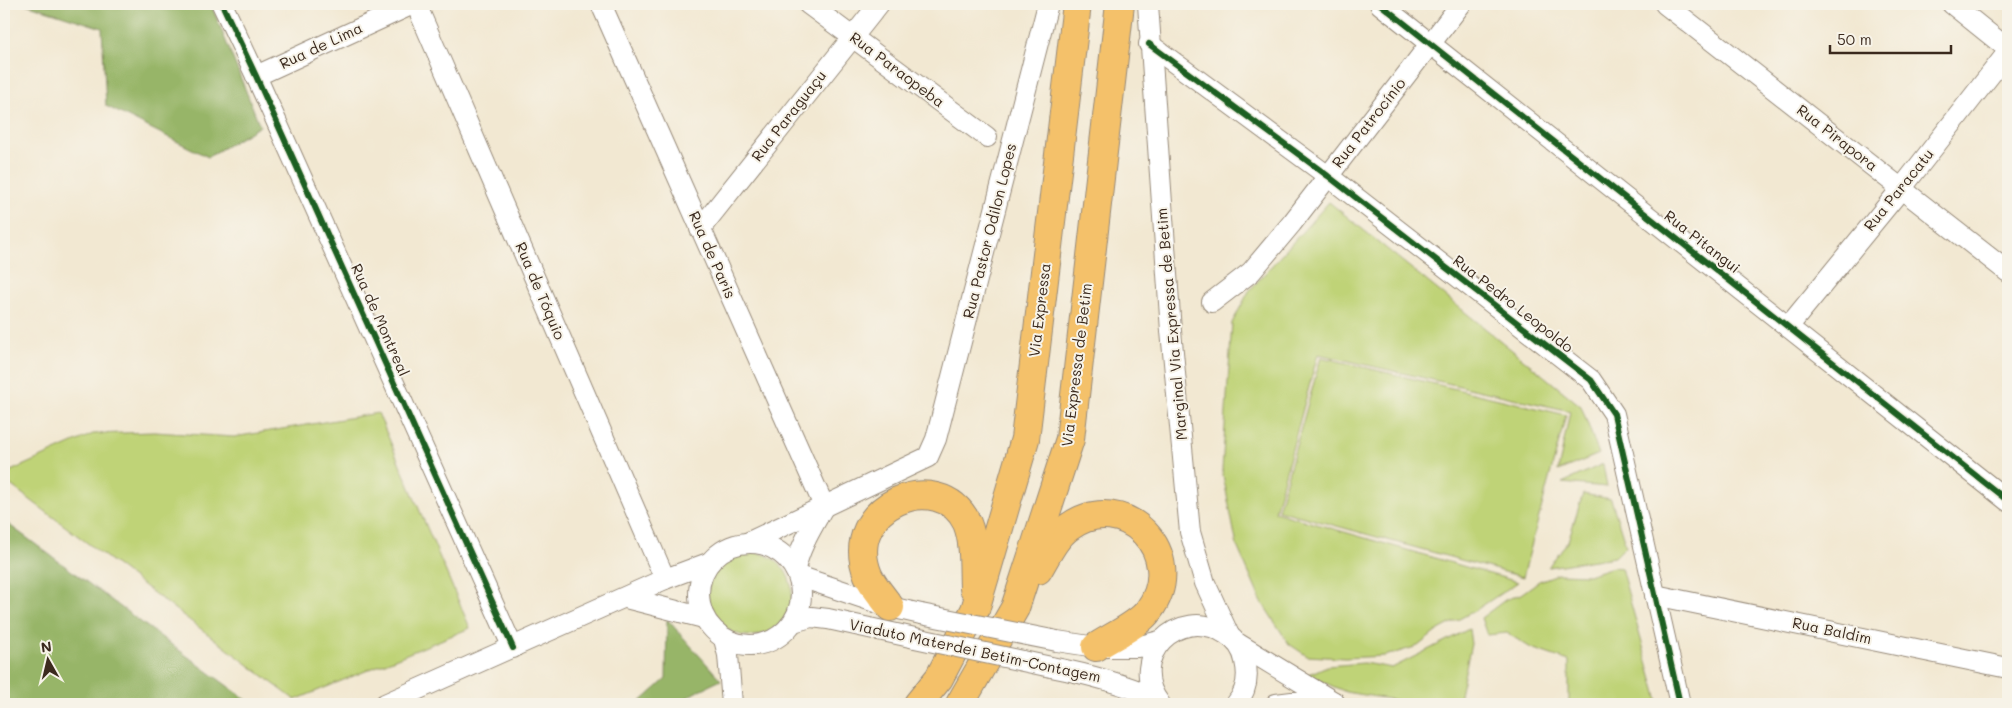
<svg xmlns="http://www.w3.org/2000/svg" width="2012" height="708" font-family="Mali,sans-serif">
<rect width="100%" height="100%" fill="#f7f3e8"/>
<filter id="ink" filterUnits="userSpaceOnUse"><feTurbulence type="fractalNoise" baseFrequency=".02" numOctaves="2"/><feDisplacementMap in="SourceGraphic" scale="10" xChannelSelector="R" yChannelSelector="G"/><feConvolveMatrix kernelMatrix="1 2 1 2 8 2 1 2 1" color-interpolation-filters="sRGB"/></filter>
<filter id="wash" filterUnits="userSpaceOnUse"><feTurbulence type="fractalNoise" baseFrequency=".0096" numOctaves="4" result="noise"/><feDisplacementMap in="SourceGraphic" scale="20" xChannelSelector="R" yChannelSelector="G"/><feGaussianBlur stdDeviation="1.12" result="paint"/><feColorMatrix in="noise" values="0 0 0 0 0 0 0 0 0 0 0 0 0 0 0 0 0 1.4 0 .05"/><feComposite in="paint" operator="in"/></filter>
<g filter="url(#wash)">
<rect width="100%" height="100%" fill="#f2e8d2"/>
<g fill="#bfd377" stroke="#7d7e4a">
<path d="M1329 202 1581 406 1599 454 1558 471 1570 411 1318 354 1275 512 1518 582 1476 610 1437 631 1418 646 1385 656 1345 658 1307 656 1289 644 1261 601 1237 546 1222 470 1232 323 1249 291Z"/>
<path d="M1321 357 1566 415 1523 577 1278 510Z"/>
<path d="M378 413 470 628 295 700 4 480V474L93 434 154 432 234 437Z"/>
<path d="M1603 464 1607 487 1562 483Z"/>
<path d="M1583 494 1611 499 1626 546 1615 557 1548 567 1568 541Z"/>
<circle cx="750" cy="594" r="42"/>
<path d="M1613 567 1621 568 1659 704H1569V661L1531 648 1507 633 1487 635 1481 618 1505 600 1521 594 1539 581 1558 574 1588 575Z"/>
<path d="M1469 629 1471 644 1458 704H1419L1346 692 1307 675 1327 666 1364 663 1392 668Z"/>
</g>
<g fill="#97b568" stroke="#697043">
<path d="M26 4H211L260 126 208 157 106 106 102 28Z"/>
<path d="M4 521 252 704H4Z"/>
<path d="M667 619 721 680 694 693 678 704H638L666 679Z"/>
</g>
</g>
<g filter="url(#ink)">
<g fill="none" stroke-linecap="round" stroke-linejoin="round">
<g stroke="#968978" stroke-width="22">
<g id="minor">
<path d="M222 4 256 76 513 648"/>
<path d="M416 4 665 579"/>
<path d="M601 4 824 506"/>
<path d="M808 4 987 137"/>
<path d="M1148 4 1171 331 1190 532 1205 583 1230 637"/>
<path d="M1380 4 2008 501"/>
<path d="M1665 4 2008 272"/>
<path d="M1952 4 2008 49"/>
<path d="M1149 44 1328 176 1591 380 1614 414 1680 704"/>
<path d="M256 76 413 4"/>
<path d="M700 229 879 4"/>
<path d="M1212 302 1251 272 1292 223 1461 4"/>
<path d="M1788 327 1901 189 2008 52"/>
<circle cx="750" cy="594" r="51"/>
<path d="M747 543 928 457 936 439 1048 4"/>
<path d="M795 569C800 546 813 526 824 506"/>
<path d="M798 576 890 607 921 614"/>
<path d="M1655 595 2008 668"/>
<path d="M626 598 704 618"/>
<path d="M793 622 811 617 828 619 915 638"/>
<path d="M724 639 728 655 732 704"/>
<path d="M1057 641 1096 647H1137L1160 641"/>
<path d="M1237 643 1334 702"/>
<path d="M1051 667C1087 674 1121 683 1154 697"/>
<path d="M385 704 665 579 708 563"/>
<path d="M1160 704C1125 659 1178 603 1226 634 1236 640 1243 650 1245 661 1249 677 1246 692 1236 704"/>
<path d="M1276 704 1292 702H1334"/>
</g>
</g>
<g stroke="#968978" stroke-width="30">
<g id="highway">
<path d="M1038 570C1047 555 1055 537 1069 527 1124 487 1189 555 1149 610 1140 624 1111 637 1096 647"/>
<path d="M890 607C883 597 873 586 868 575 840 506 940 465 967 523 975 543 973 567 974 588"/>
<path d="M918 704 939 678 975 610 1025 439 1077 4"/>
<path d="M960 704 1015 608 1070 439 1120 4"/>
</g>
</g>
<use href="#minor" stroke="#fff" stroke-width="20"/>
<use href="#highway" stroke="#f4c16a" stroke-width="28"/>
<g stroke="#968978" stroke-width="22" stroke-linecap="butt">
<g id="minor-bridge">
<path d="M921 614 1057 641"/>
<path d="M915 638 1051 667"/>
</g>
</g>
<use href="#minor-bridge" stroke="#fff" stroke-width="20"/>
<g stroke="#f7f3e8" stroke-width="9">
<g id="cycleway">
<path d="M222 4 256 76 513 648"/>
<path d="M1380 4 2008 501"/>
<path d="M1149 44 1328 176 1591 380 1614 414 1680 704"/>
</g>
</g>
<use href="#cycleway" stroke="#1b5e20" stroke-width="6"/>
</g>
</g>
<g text-anchor="middle" stroke-width="4" stroke-linejoin="round" paint-order="stroke">
<g font-size="15" fill="#3b2a1e" stroke="#f7f3e8">
<text transform="translate(321 46) rotate(-25)" y="5">Rua de Lima</text>
<text transform="translate(897 70) rotate(37)" y="5">Rua Paraopeba</text>
<text transform="translate(789 116) rotate(-52)" y="5">Rua Paraguaçu</text>
<text transform="translate(1369 123) rotate(-52)" y="5">Rua Patrocínio</text>
<text transform="translate(1837 138) rotate(38)" y="5">Rua Pirapora</text>
<text transform="translate(1899 190) rotate(-51)" y="5">Rua Paracatu</text>
<text transform="translate(990 231) rotate(-76)" y="5">Rua Pastor Odilon Lopes</text>
<text transform="translate(1702 242) rotate(38)" y="5">Rua Pitangui</text>
<text transform="translate(712 255) rotate(66)" y="5">Rua de Paris</text>
<text transform="translate(540 291) rotate(67)" y="5">Rua de Tóquio</text>
<text transform="translate(1513 304) rotate(38)" y="5">Rua Pedro Leopoldo</text>
<text transform="translate(1040 310) rotate(-83)" y="5">Via Expressa</text>
<text transform="translate(380 320) rotate(66)" y="5">Rua de Montreal</text>
<text transform="translate(1172 324) rotate(-95)" y="5">Marginal Via Expressa de Betim</text>
<text transform="translate(1077 365) rotate(-83)" y="5">Via Expressa de Betim</text>
<text transform="translate(1832 631) rotate(12)" y="5">Rua Baldim</text>
<text transform="translate(975 651) rotate(12)" y="5">Viaduto Materdei Betim-Contagem</text>
</g>
</g>
<rect width="2012" height="708" fill="none" stroke="#f7f3e8" stroke-width="20"/>
<g transform="translate(48 660) rotate(352)" stroke="#f7f3e8" stroke-width="4" paint-order="stroke">
<path d="M0-4L9 19L0 12L-9 19Z" fill="#3b2a1e"/>
<text y="-8" font-size="14" font-weight="bold" text-anchor="middle" fill="#3b2a1e">N</text>
</g>
<path d="M1830 45v8h121v-8" fill="none" stroke="#3b2a1e" stroke-width="2.5"/>
<text x="1837" y="45" font-size="15" fill="#3b2a1e" stroke="#f7f3e8" stroke-width="4" paint-order="stroke">50 m</text>
</svg>
